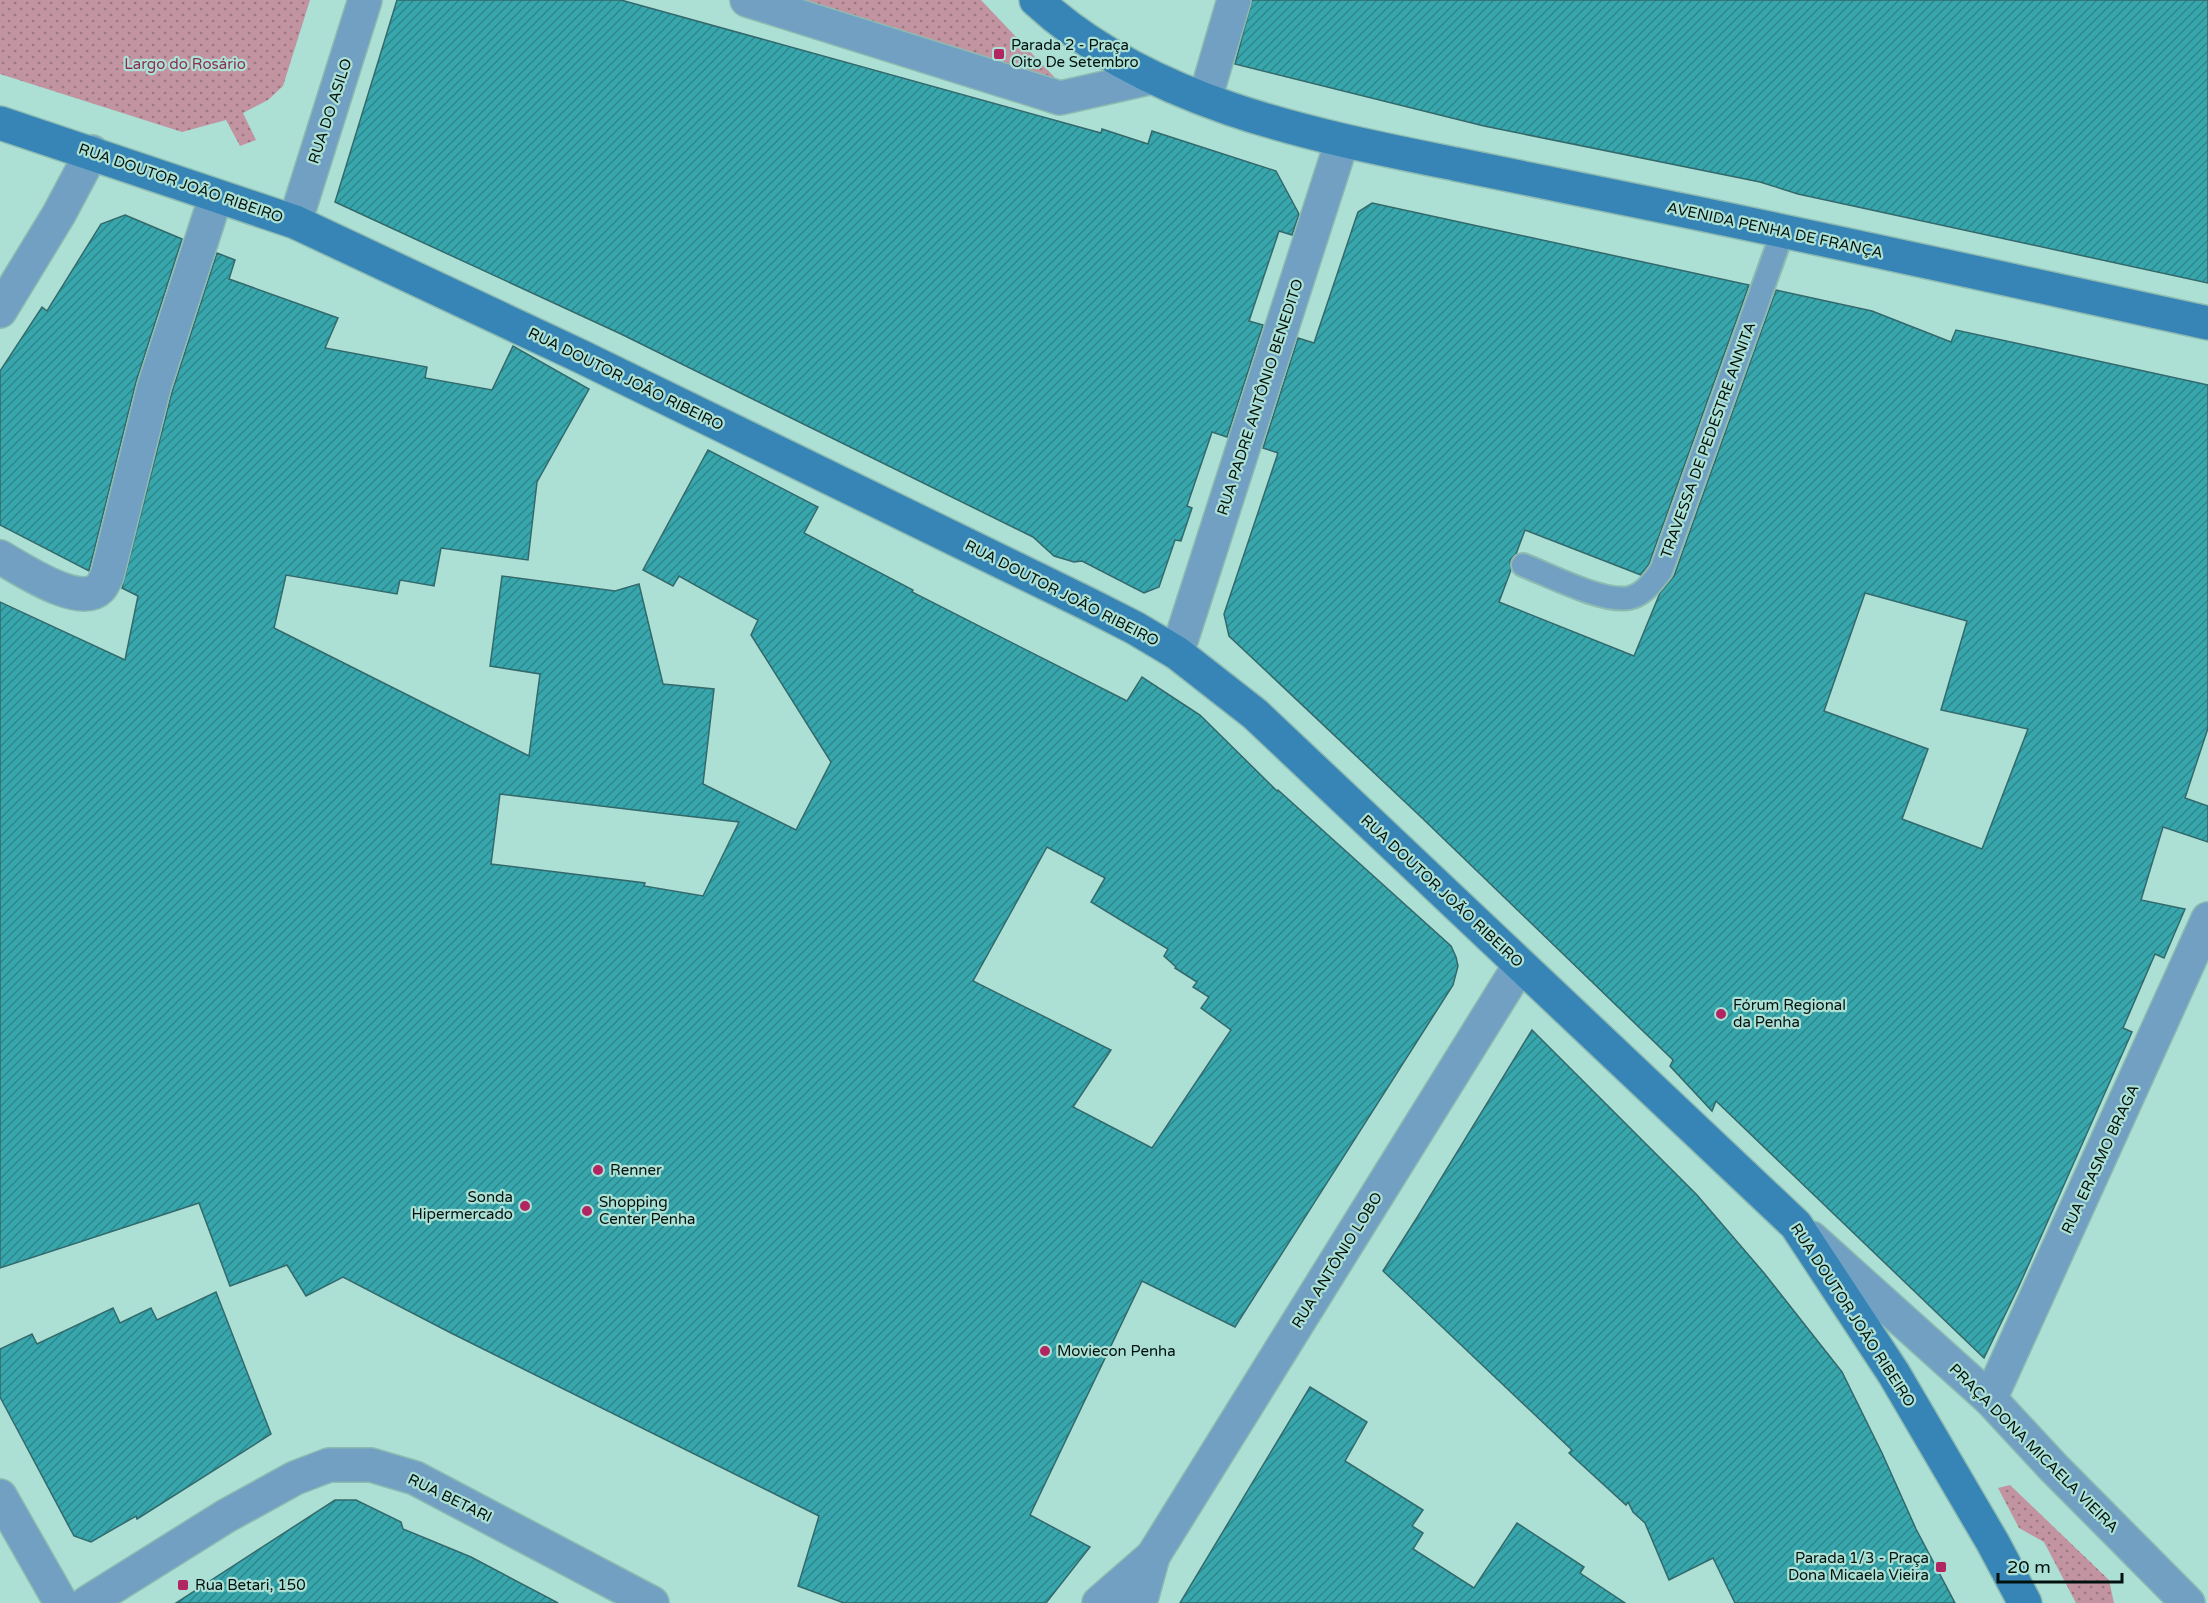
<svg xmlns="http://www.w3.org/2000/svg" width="2208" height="1603" font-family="'Varela Round',sans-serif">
<defs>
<pattern id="park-dots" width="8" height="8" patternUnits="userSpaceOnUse" patternTransform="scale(1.5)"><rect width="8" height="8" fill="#c293a0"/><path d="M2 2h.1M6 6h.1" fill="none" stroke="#9b7781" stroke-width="1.8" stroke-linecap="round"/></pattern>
<pattern id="building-hatch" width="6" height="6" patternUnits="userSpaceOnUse" patternTransform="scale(1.5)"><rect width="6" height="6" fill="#38a7ad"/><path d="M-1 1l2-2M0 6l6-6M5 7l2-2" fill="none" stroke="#2d878b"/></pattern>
</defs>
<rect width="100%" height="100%" fill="#ace0d5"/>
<g fill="url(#park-dots)">
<path d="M0 0H310L283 86 268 100 243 113 256 140 240 146 226 120 182 132 0 74Z"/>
<path d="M782 0H981L1059 82Z"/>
<path d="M2010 1485 2109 1580 2114 1603H2076L2044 1542 2019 1528 1998 1488Z"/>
</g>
<g fill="url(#building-hatch)" stroke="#34696c" stroke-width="1.5" fill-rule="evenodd">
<path d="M397 0H621L1101 133 1102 129 1148 144 1152 131 1276 171 1299 214 1292 235 1279 231 1249 321 1263 325 1227 437 1212 432 1187 506 1192 508 1181 541 1175 540 1159 587 1144 593 1082 561 1074 562 1054 556 1033 537 779 412 621 334 335 202Z"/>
<path d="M1252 0H2208V283L1798 194 1760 182 1484 126 1235 64Z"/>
<path d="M1372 203 1749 285 1649 564 1641 575 1525 530 1516 554 1510 560 1511 570 1499 602 1634 656 1660 593 1674 576 1776 290 1872 311 1951 342 1956 330 2208 385V728L2185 798 2208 806V842L2163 827 2141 900 2185 909 2164 958 2155 954 2123 1028 2132 1032 2019 1286 1984 1358 1716 1101 1712 1111 1670 1066 1673 1060 1421 817 1229 636 1224 614 1278 453 1263 448 1298 338 1314 343 1358 212ZM1865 593 1967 621 1941 710 2028 729 1982 849 1902 819 1928 749 1824 711Z"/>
<path d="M125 215 182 239 136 382 89 571 0 525V371L42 307 47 311 101 224Z"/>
<path d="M217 253 235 260 229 279 338 318 325 348 427 367 425 378 492 390 513 346 589 389 537 482 528 560 441 548 434 586 400 580 397 594 286 575 274 628 529 756 540 674 490 666 502 576 615 591 639 584 663 684 714 689 703 784 796 830 831 762 751 635 758 620 679 576 673 586 643 570 708 450 818 507 804 533 913 590 912 592 1127 701 1142 677 1186 706 1200 715 1277 791 1278 790 1451 946 1456 957 1458 966 1453 985 1235 1327 1142 1281 1030 1515 1090 1547 1046 1603H844L798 1586 819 1516 451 1333 343 1277 306 1296 287 1265 230 1286 199 1203 0 1268V602L125 660 138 596 122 588 172 392ZM500 794 660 813 739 822 703 896 644 886 645 883 491 864ZM1047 847 1105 878 1091 902 1168 949 1164 956 1176 967 1175 968 1197 982 1193 987 1209 997 1201 1008 1231 1030 1152 1148 1073 1107 1111 1050 973 981Z"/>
<path d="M1532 1030 1697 1195 1764 1273 1842 1372 1882 1453 1916 1529 1955 1603H1735L1713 1558 1669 1580 1645 1523 1633 1512 1628 1502 1626 1505 1569 1453 1572 1450 1383 1271 1418 1216Z"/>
<path d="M216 1292 271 1434 137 1519 136 1516 91 1542 74 1536 0 1397V1349L32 1334 37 1344 113 1308 120 1323 151 1308 157 1320Z"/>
<path d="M1310 1387 1367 1422 1345 1461 1423 1510 1412 1526 1423 1533 1413 1549 1474 1588 1517 1523 1584 1567 1580 1573 1625 1603H1180Z"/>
<path d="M335 1500H356L401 1522 403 1529 471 1557 558 1603H176Z"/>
</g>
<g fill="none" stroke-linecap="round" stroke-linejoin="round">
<g stroke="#8dbbb1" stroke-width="26">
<path id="service" d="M1523 565C1549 575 1603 603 1629 598 1644 595 1652 582 1661 571L1783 231"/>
</g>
<g stroke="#8dbbb1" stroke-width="36">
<g id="pedestrian">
<path d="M747 0 1060 98 1149 78"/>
<path d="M1205 99 1234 0"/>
</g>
</g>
<g stroke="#8dbbb1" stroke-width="36">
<g id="minor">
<path d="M295 222 365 0"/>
<path d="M0 311 59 214 92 152"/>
<path d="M0 557C20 568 80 609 100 588 103 585 105 579 107 576L154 387 216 196"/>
<path d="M1177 653 1342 141"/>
<path d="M1811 1238 1990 1399 2053 1467 2188 1603"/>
<path d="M1990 1399 2208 919"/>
<path d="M0 1496 61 1603"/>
<path d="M87 1603 226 1516 295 1478 329 1465H371L415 1478 652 1603"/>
<path d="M1099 1603 1153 1556"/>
<path d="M1140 1603 1153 1556 1520 965"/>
</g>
</g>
<g stroke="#8dbbb1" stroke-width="36">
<g id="secondary">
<path d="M1036 0C1147 103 1311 135 1455 164 1535 180 1616 197 1696 213 1867 248 2037 286 2208 323"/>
<path d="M0 123 295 222 580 356 1090 605 1135 628 1177 653 1255 714 1796 1225 1894 1374 1993 1543 2025 1603"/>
</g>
</g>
<use href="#service" stroke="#71a0c2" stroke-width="22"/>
<use href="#pedestrian" stroke="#71a0c2" stroke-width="33"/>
<use href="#minor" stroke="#71a0c2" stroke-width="33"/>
<use href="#secondary" stroke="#3785b7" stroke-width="33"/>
</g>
<g fill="#b12561" stroke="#ace0d5" stroke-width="2">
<rect x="993" y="48" width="12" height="12" rx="3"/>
<circle cx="1721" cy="1014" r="6"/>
<circle cx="598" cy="1170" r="6"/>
<circle cx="525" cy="1206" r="6"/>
<circle cx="587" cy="1211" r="6"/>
<circle cx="1045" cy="1351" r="6"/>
<rect x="1935" y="1561" width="12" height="12" rx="3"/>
<rect x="177" y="1579" width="12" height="12" rx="3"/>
</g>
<g text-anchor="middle" stroke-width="4.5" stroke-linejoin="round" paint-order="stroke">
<g font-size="15" fill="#00110e" stroke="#ace0d5" text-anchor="start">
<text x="1011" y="50">Parada 2 - Praça<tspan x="1011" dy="17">Oito De Setembro</tspan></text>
<text x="1733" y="1010">Fórum Regional<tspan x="1733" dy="17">da Penha</tspan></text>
<text x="610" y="1175">Renner</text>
<text x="513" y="1202" text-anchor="end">Sonda<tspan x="513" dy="17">Hipermercado</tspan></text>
<text x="599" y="1207">Shopping<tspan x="599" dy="17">Center Penha</tspan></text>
<text x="1057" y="1356">Moviecon Penha</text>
<text x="1929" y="1563" text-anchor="end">Parada 1/3 - Praça<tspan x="1929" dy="17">Dona Micaela Vieira</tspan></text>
<text x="195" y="1590">Rua Betari, 150</text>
</g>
<g font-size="15" fill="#8b3052" stroke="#ace0d5">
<text x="185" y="69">Largo do Rosário</text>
</g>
<g font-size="15" fill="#00110e" stroke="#ace0d5">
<text transform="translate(330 111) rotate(-72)" y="5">RUA DO ASILO</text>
<text transform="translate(181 183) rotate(19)" y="5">RUA DOUTOR JOÃO RIBEIRO</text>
<text transform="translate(1775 230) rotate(12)" y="5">AVENIDA PENHA DE FRANÇA</text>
<text transform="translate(626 379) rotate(26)" y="5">RUA DOUTOR JOÃO RIBEIRO</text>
<text transform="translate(1260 397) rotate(-72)" y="5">RUA PADRE ANTÔNIO BENEDITO</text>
<text transform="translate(1708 440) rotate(-70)" y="5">TRAVESSA DE PEDESTRE ANNITA</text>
<text transform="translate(1062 593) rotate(27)" y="5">RUA DOUTOR JOÃO RIBEIRO</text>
<text transform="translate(1442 891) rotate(43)" y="5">RUA DOUTOR JOÃO RIBEIRO</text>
<text transform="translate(2100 1159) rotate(-65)" y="5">RUA ERASMO BRAGA</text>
<text transform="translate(1337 1260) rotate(-58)" y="5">RUA ANTÔNIO LOBO</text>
<text transform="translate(1853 1315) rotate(57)" y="5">RUA DOUTOR JOÃO RIBEIRO</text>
<text transform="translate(2034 1448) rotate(45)" y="5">PRAÇA DONA MICAELA VIEIRA</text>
<text transform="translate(450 1498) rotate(26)" y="5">RUA BETARI</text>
</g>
</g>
<path d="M1998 1573v9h124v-9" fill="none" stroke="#00110e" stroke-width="3"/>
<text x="2007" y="1573" font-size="18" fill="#00110e" stroke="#ace0d5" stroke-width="4.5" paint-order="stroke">20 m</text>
</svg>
